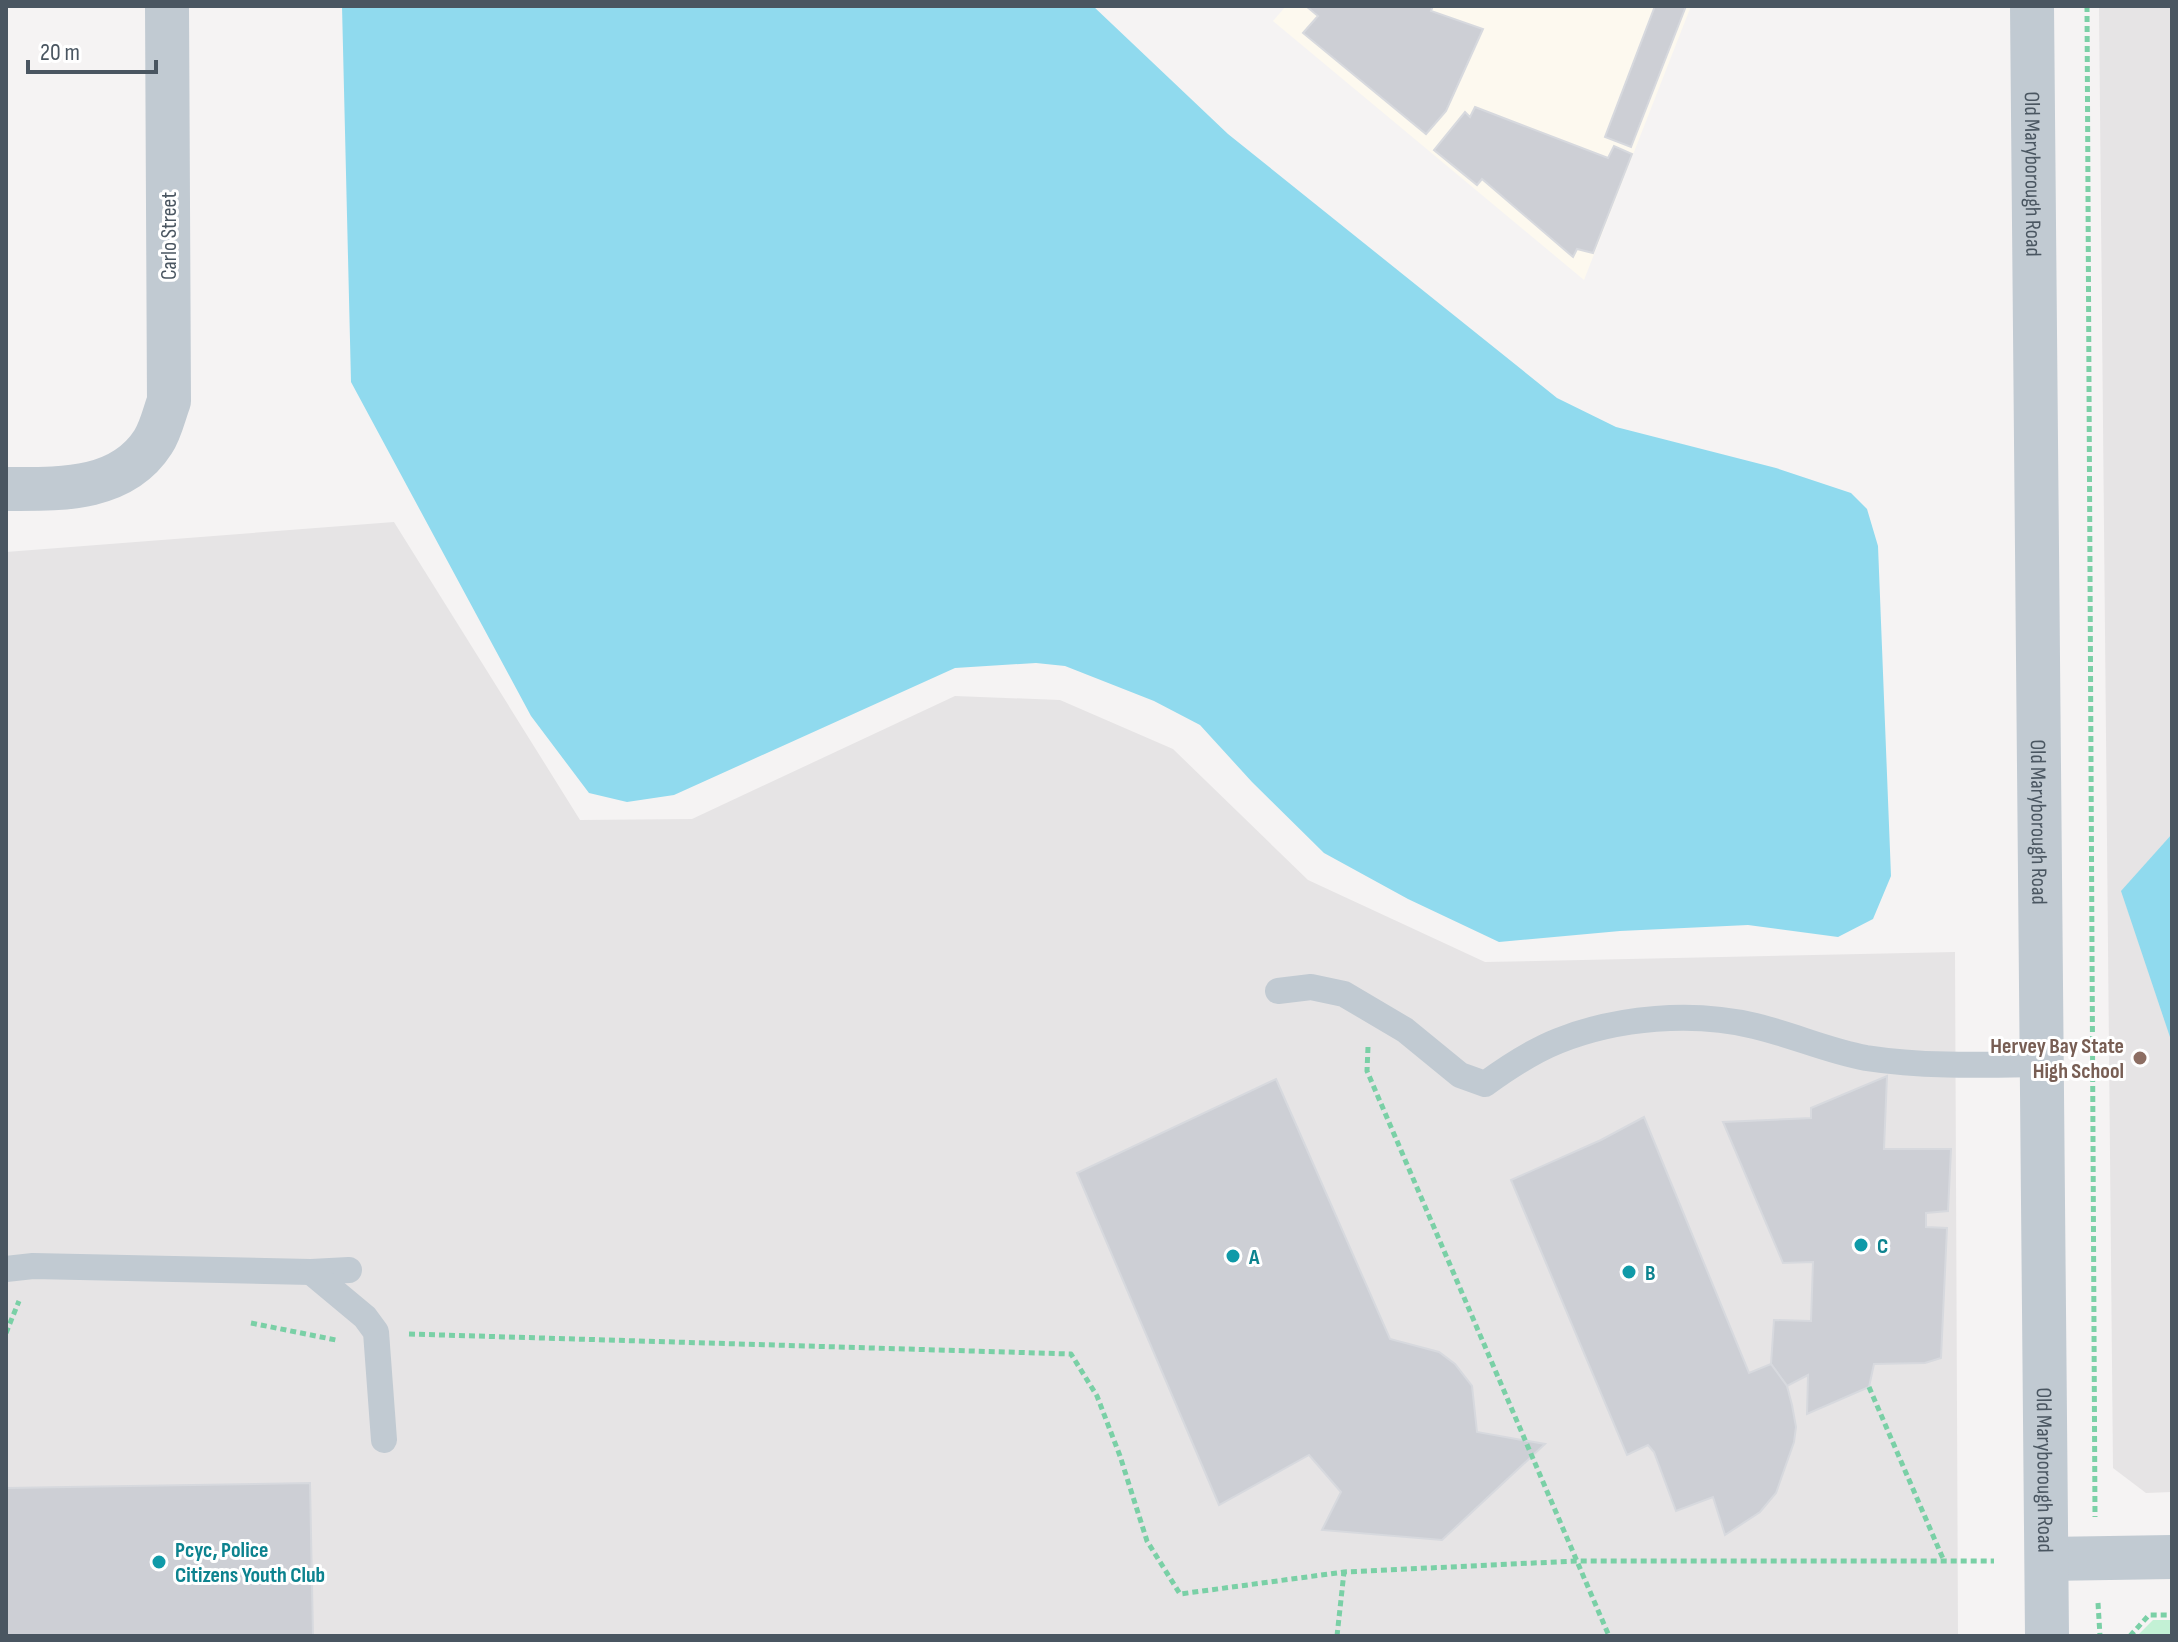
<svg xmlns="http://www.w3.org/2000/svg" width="2178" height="1642" font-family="'Sofia Sans Condensed',sans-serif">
<rect width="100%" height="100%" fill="#f5f3f3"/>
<path fill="#fdf9ef" d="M1286 6H1691L1584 280 1273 21Z"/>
<g fill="#e6e4e5">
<path d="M2099 6H2172V1492L2146 1493 2113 1468Z"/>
<path d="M394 522 580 820 692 819 955 696 1060 700 1173 749 1308 880 1485 962 1955 952 1958 1636H6V552Z"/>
</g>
<path fill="#c3f1d5" d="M2153 1620H2172V1636H2137Z"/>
<g fill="#90daee">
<path d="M342 6H1093L1228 134 1557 398 1616 427 1776 468 1851 493 1867 509 1878 546 1891 876 1873 919 1838 937 1748 925 1620 931 1499 942 1408 899 1324 853 1252 782 1200 725 1154 701 1065 666 1036 663 955 668 674 795 627 802 589 793 531 716 351 382Z"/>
<path d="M2172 834V1043L2121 891Z"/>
</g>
<g fill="#cdcfd5" stroke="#d7d9de" stroke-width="2">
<path d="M1306 6H1433L1431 11 1483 29 1446 111 1426 134 1303 33 1318 16Z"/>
<path d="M1655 6H1686L1631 147 1605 137Z"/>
<path d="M1475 107 1608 158 1614 146 1632 154 1593 253 1577 249 1573 257 1482 179 1477 185 1434 150 1465 112 1470 117Z"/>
<path d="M1887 1076 1884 1149H1951L1948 1211 1926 1213V1227L1947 1228 1941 1358 1925 1363 1874 1364 1869 1387 1807 1414 1808 1375 1787 1386 1771 1364 1774 1320 1811 1321 1813 1262 1783 1263 1723 1122 1811 1118V1108Z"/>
<path d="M1276 1079 1390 1339 1439 1352 1455 1364 1472 1386 1477 1432 1545 1444 1442 1540 1322 1530 1341 1492 1309 1455 1219 1505 1077 1173Z"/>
<path d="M1644 1117 1749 1373 1771 1364 1787 1386 1792 1405 1796 1427 1794 1442 1776 1493 1760 1512 1725 1535 1713 1497 1676 1511 1654 1452 1648 1445 1627 1455 1511 1180 1601 1140Z"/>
<path d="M310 1483 313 1636H6V1488Z"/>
</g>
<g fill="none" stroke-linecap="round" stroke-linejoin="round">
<g stroke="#7ad0a6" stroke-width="5" stroke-dasharray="6 4" stroke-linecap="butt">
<path d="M2087 6 2095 1517"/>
<path d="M1368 1047 1367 1071 1609 1636"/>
<path d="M251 1323 336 1340"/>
<path d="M6 1333 19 1301"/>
<path d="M409 1334 1071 1354 1097 1396 1120 1456 1147 1541 1180 1594 1344 1572 1576 1561H1994"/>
<path d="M1869 1387 1944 1561"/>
<path d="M2098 1603 2100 1636"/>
<path d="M1337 1636 1344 1572"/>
<path d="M2130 1636 2149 1615H2172"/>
</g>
<g stroke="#c1cad2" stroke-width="26">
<path d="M1278 991 1311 987 1344 994 1405 1030 1460 1075 1485 1084C1507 1068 1533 1051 1558 1041 1618 1017 1693 1011 1755 1026 1793 1035 1828 1051 1866 1058 1924 1067 1984 1065 2042 1064"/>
<path d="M6 1269 33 1266 311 1272 349 1270"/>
<path d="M311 1272 365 1317 376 1332 384 1440"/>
</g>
<g stroke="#c1cad2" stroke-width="44">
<path d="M6 489C58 489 121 492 153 442 161 430 164 414 169 401L167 6"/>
<path d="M2047 1559 2172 1557"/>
</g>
<path stroke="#c1cad2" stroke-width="44" id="s1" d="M2032 6 2047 1636"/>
</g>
<circle fill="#8d6e63" stroke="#fff" stroke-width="3" cx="2140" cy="1058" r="8"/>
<g fill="#0f9aa8" stroke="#fff" stroke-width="3">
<circle cx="1861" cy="1245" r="8"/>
<circle cx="1233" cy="1256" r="8"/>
<circle cx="1629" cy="1272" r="8"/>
<circle cx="159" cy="1562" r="8"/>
</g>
<g text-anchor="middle" stroke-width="6" stroke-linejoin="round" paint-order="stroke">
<g font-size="22" fill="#4a5661" stroke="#fff">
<text dy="8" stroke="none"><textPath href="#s1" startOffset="168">Old Maryborough Road</textPath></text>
<text transform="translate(168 236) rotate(-90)" y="8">Carlo Street</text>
<text dy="8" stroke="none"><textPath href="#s1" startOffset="816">Old Maryborough Road</textPath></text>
<text dy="8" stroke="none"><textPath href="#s1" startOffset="1464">Old Maryborough Road</textPath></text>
</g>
<g font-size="22" font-weight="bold" fill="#785e54" stroke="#fff" text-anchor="end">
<text x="2124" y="1053">Hervey Bay State<tspan x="2124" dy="25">High School</tspan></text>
</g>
<g font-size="22" font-weight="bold" fill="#0d838f" stroke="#fff" text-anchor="start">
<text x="1877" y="1253">C</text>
<text x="1249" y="1264">A</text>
<text x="1645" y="1280">B</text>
<text x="175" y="1557">Pcyc, Police<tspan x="175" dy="25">Citizens Youth Club</tspan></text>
</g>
</g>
<rect width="2178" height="1642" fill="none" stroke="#4a5661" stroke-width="16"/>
<path d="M28 60v12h128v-12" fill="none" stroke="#4a5661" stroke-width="4"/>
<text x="40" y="60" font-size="24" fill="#4a5661" stroke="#ffffff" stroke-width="6" paint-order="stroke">20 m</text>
</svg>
